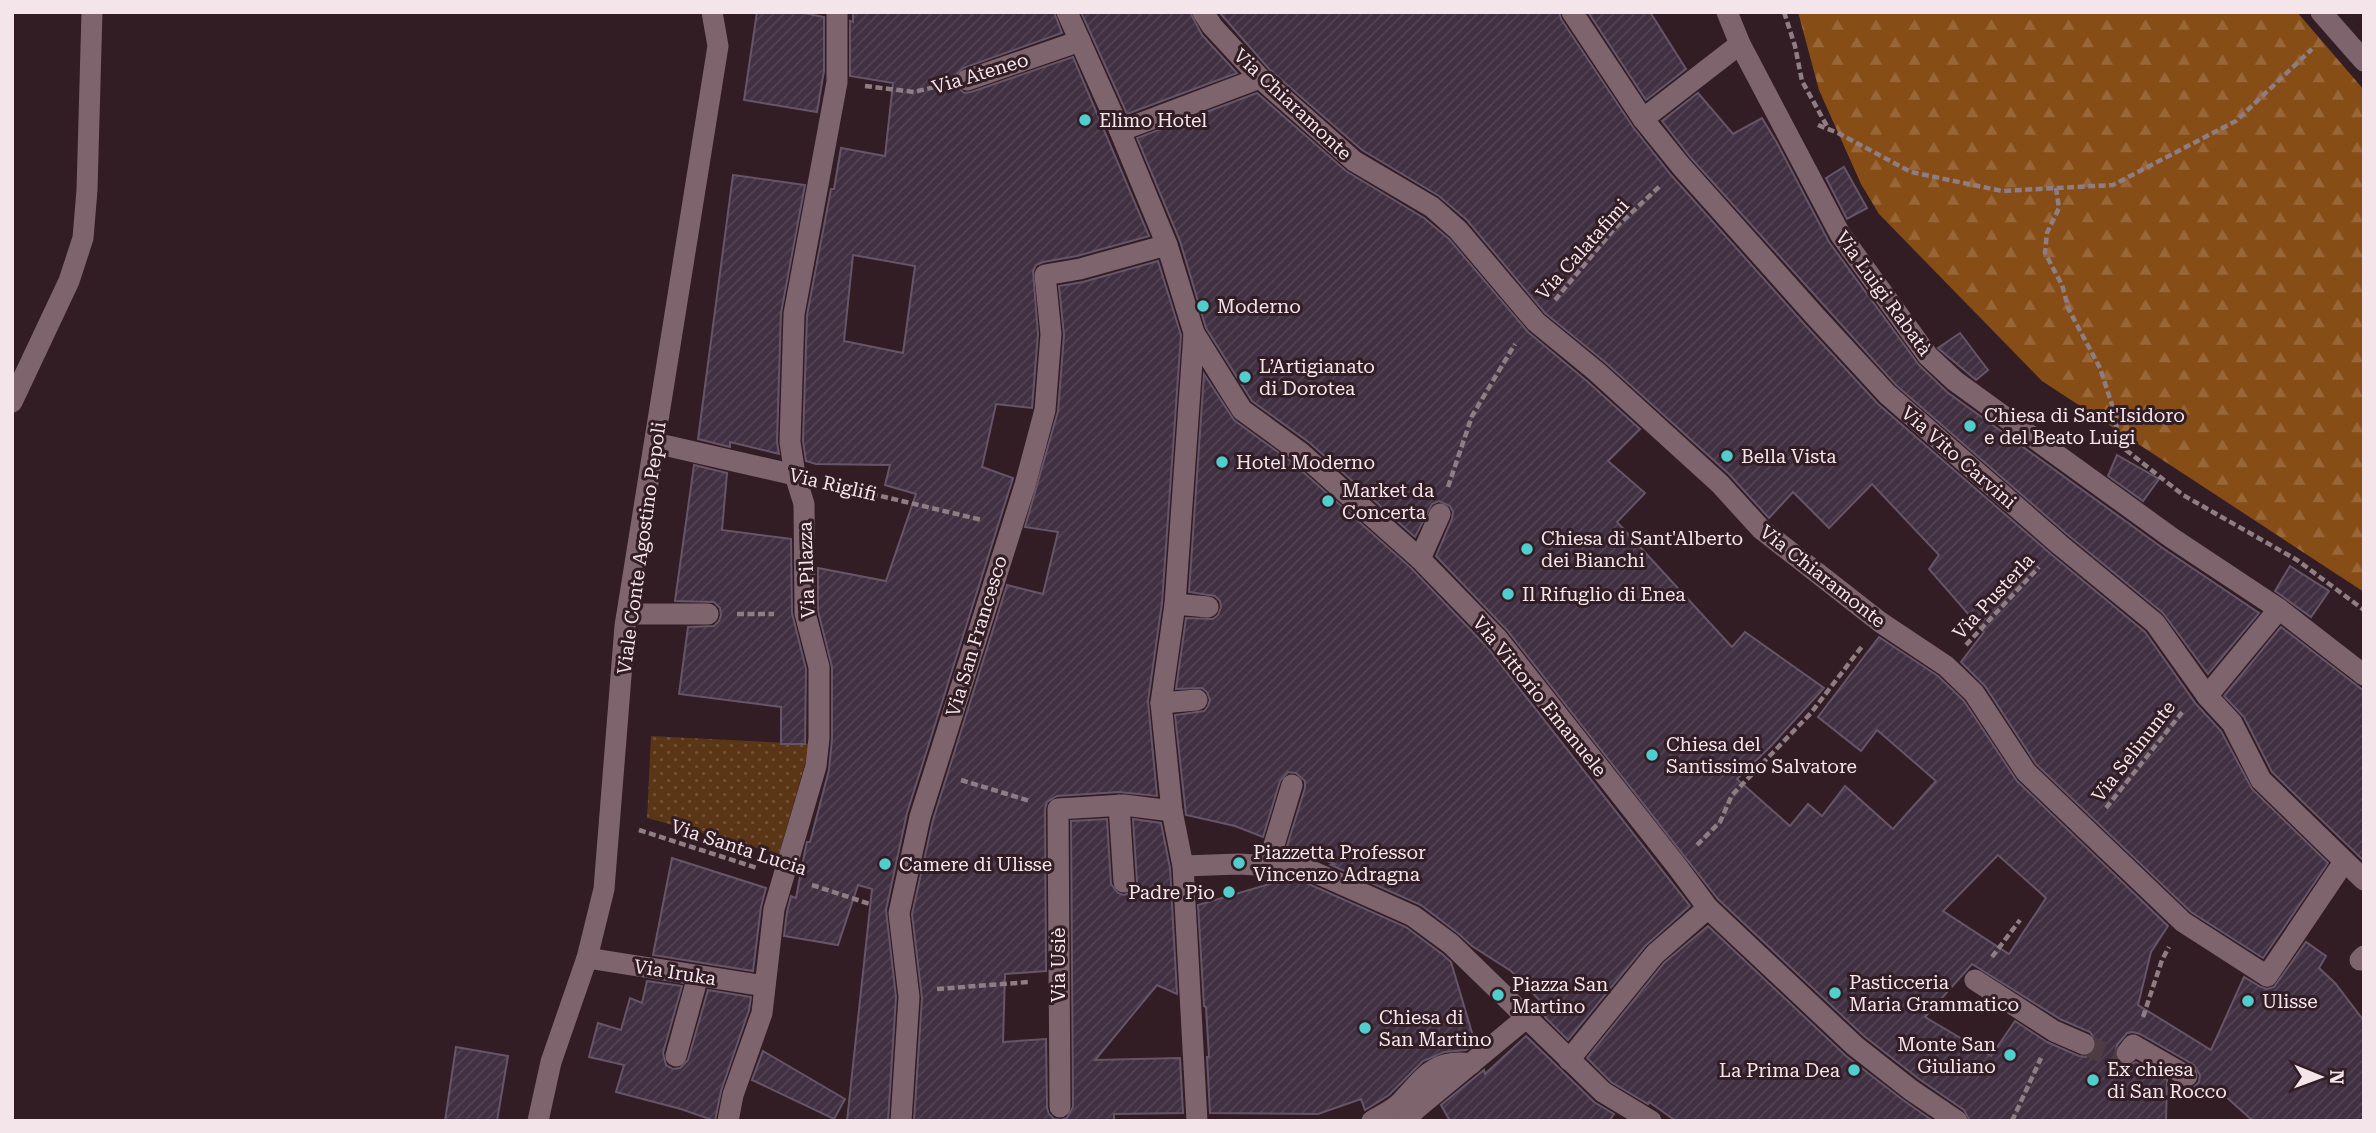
<svg xmlns="http://www.w3.org/2000/svg" width="2376" height="1133" font-family="'Roboto Serif',serif">
<defs>
<pattern id="grass-dots" width="8" height="8" patternUnits="userSpaceOnUse" patternTransform="scale(1.75)"><rect width="8" height="8" fill="#5b3616"/><path d="M2 2h.1M6 6h.1" fill="none" stroke="#735338" stroke-width="1.8" stroke-linecap="round"/></pattern>
<pattern id="forest-firs" width="22" height="20" patternUnits="userSpaceOnUse" patternTransform="scale(1.75)"><rect width="22" height="20" fill="#874d16"/><path d="M5 1l3.5 6h-7zM16 11l3.5 6h-7z" fill="#996638"/></pattern>
<pattern id="building-hatch" width="6" height="6" patternUnits="userSpaceOnUse" patternTransform="scale(1.75)"><rect width="6" height="6" fill="#403042"/><path d="M-1 1l2-2M0 6l6-6M5 7l2-2" fill="none" stroke="#534454"/></pattern>
</defs>
<rect width="100%" height="100%" fill="#321d25"/>
<path fill="url(#grass-dots)" d="M651 736 808 744 807 757 779 854 647 818Z"/>
<path fill="url(#forest-firs)" d="M1798 12H2297L2364 90V592L2042 381 1879 214 1861 184 1819 90Z"/>
<g fill="url(#building-hatch)" stroke="#665568" stroke-width="2" fill-rule="evenodd">
<path d="M757 12H799L824 17V71L817 112 744 100Z"/>
<path d="M853 12H1054L1062 33 963 68 954 77 955 85 964 93 971 92 1073 57 1149 236 1077 256 1043 262 1036 265 1033 271 1038 334 1032 408 996 404 982 467 1013 478 907 813 886 910 896 997 888 1121H847L872 889 858 885 838 945 784 936 787 912 791 896 796 898 805 851 807 842H810L829 770 832 739V667L818 611V568L886 581 916 494 885 485 890 465 816 464 806 461 803 441 807 315 831 189H834L841 148 885 156 893 83 850 76V21L853 22ZM853 255 915 266 903 353 844 341Z"/>
<path d="M1081 12H1190L1202 35 1237 73 1127 114Z"/>
<path d="M1219 12H1559L1561 19 1633 127 1671 175 1806 326 1878 404 2052 555 2145 632 2196 704 2221 731 2252 789 2328 863 2263 958 2191 912 2036 764 1985 686 1961 662 1984 632 1929 569 1939 555 1872 484 1829 528 1793 492 1769 518 1729 474 1605 362 1545 313 1467 220 1439 196 1362 150 1269 69Z"/>
<path d="M1588 12H1650L1686 69 1646 100Z"/>
<path d="M1257 93 1346 171 1424 218 1449 239 1528 332 1588 382 1640 429 1608 461 1645 493 1617 522 1732 647 1745 632 1824 688 1771 746 1737 779 1790 826 1808 804 1822 816 1845 786 1893 829 1936 781 1877 730 1861 751 1818 717 1879 637 1938 676 1964 701 2017 781 2168 926 2151 952 2138 1005 2211 1050 2244 977 2261 987 2267 989 2274 987 2306 942 2326 956 2319 968 2335 983 2364 1021V1121H2253L2215 1087 2207 1095 2194 1087 2199 1082 2200 1075 2194 1065 2140 1034 2133 1032 2127 1033 2117 1045 2115 1057 2119 1063 2125 1066 2136 1062 2167 1080 2166 1121H1970L1964 1110 1919 1079 1864 1036 1718 899 1507 630 1436 556 1452 519 1453 512 1450 506 1439 501 1432 504 1415 537 1310 443 1252 401 1206 328 1180 241 1137 138ZM1998 855 2046 898 2009 954 1943 911ZM1972 964 2060 1019 2090 1032 2097 1042 2096 1050 2086 1057 2079 1056 2047 1042 2015 1021 1991 1056 1925 1017Z"/>
<path d="M1698 93 1733 134 1762 118 1777 143 1829 242 1919 365 1947 392 2164 549 2259 613 2208 674 2163 613 2068 535 1896 385 1691 158 1662 121Z"/>
<path d="M1844 167 1867 208 1847 219 1826 178Z"/>
<path d="M733 175 805 185 781 313 777 442 779 454 730 442V447L698 439Z"/>
<path d="M1158 261 1181 335 1162 603 1148 701 1157 796 1119 792 1057 796 1047 802 1045 809 1046 971 1005 974 1003 1042 1046 1039 1047 1108 1049 1114 1054 1119 1061 1120 1067 1118 1073 1107 1071 821 1107 819 1111 884 1118 893 1124 895 1132 892 1137 882 1133 819 1161 823 1170 868 1177 994 1157 985 1095 1060 1180 1058 1183 1113 1114 1114V1121H914L922 998 912 914 933 820 1007 585 1043 594 1058 532 1025 527 1058 411 1064 335 1059 286 1083 282Z"/>
<path d="M1960 333 1988 370 1976 380 1938 348Z"/>
<path d="M1204 374 1234 420 1293 463 1411 568 1487 647 1690 906 1645 946 1568 1040 1545 1017 1551 1012 1511 971 1472 946 1459 934 1421 905 1331 865 1335 864 1287 846 1305 788V781L1296 773 1288 772 1280 781 1263 837 1235 826 1186 815 1175 715 1204 711 1208 706 1210 700 1207 692 1202 688 1176 689 1186 618 1213 619 1218 615 1221 607 1220 601 1215 596 1189 592Z"/>
<path d="M2117 455 2159 479 2143 501 2108 476Z"/>
<path d="M694 465 727 473 722 530 791 539 792 613 806 669 805 744H781V707L679 694 688 627 714 626 719 621 721 615 720 608 714 602 675 601Z"/>
<path d="M2290 566 2329 591 2311 617 2275 591Z"/>
<path d="M2281 627 2364 691V861L2272 772 2244 717 2224 696Z"/>
<path d="M672 858 766 888 761 907 753 971 653 955Z"/>
<path d="M1283 880 1302 881 1406 927 1442 954 1451 962 1475 1043 1466 1050 1444 1052 1423 1061 1389 1095 1365 1110 1361 1099 1318 1114 1210 1113 1207 1057H1209L1206 1007 1204 1006 1198 905Z"/>
<path d="M1708 926 1846 1056 1903 1100 1933 1121H1676L1649 1102 1648 1104 1611 1082 1587 1058 1664 963Z"/>
<path d="M647 981 682 986 663 1053 666 1065 673 1069 680 1068 688 1060 708 990 751 997 749 1010 721 1091 715 1121 681 1109 616 1092 624 1065 589 1057 598 1023 621 1030 630 998 642 1003Z"/>
<path d="M1526 1036 1594 1102 1614 1114 1609 1121H1450L1441 1105 1484 1070 1485 1074Z"/>
<path d="M456 1047 508 1056 497 1121H445Z"/>
<path d="M763 1051 845 1099 834 1119 752 1080Z"/>
</g>
<g fill="none" stroke-linecap="round" stroke-linejoin="round">
<path stroke="#4f3b43" stroke-width="21" stroke-dasharray="21 10" stroke-linecap="butt" d="M2084 1044 2121 1060 2127 1053"/>
<g stroke="#8f7d84" stroke-width="4.5" stroke-dasharray="7 3.5" stroke-linecap="butt">
<path d="M1784 12 1795 46 1802 81 1828 128"/>
<path d="M865 86 914 92 939 86"/>
<path d="M1818 125 1838 133 1911 172 2002 191 2113 185 2236 121 2312 49"/>
<path d="M2056 188 2059 208 2047 233 2045 253 2062 285 2069 310 2100 368 2116 417 2117 438 2126 450 2183 495 2297 560 2364 610"/>
<path d="M1555 300 1614 229 1660 186"/>
<path d="M830 484 982 520"/>
<path d="M1448 487 1472 416 1515 344"/>
<path d="M737 614H774"/>
<path d="M1966 645 2039 567"/>
<path d="M961 780 1030 801"/>
<path d="M2106 808 2183 711"/>
<path d="M639 830 757 868"/>
<path d="M1697 845 1720 822 1732 795 1811 713 1863 645"/>
<path d="M812 885 870 904"/>
<path d="M1992 957 2020 920"/>
<path d="M937 989 1029 982"/>
<path d="M2143 1017 2162 960 2169 947"/>
<path d="M2012 1121 2041 1058"/>
</g>
<g stroke="#7e646d" stroke-width="21">
<path d="M967 80 1080 41"/>
<path d="M628 614H708"/>
<path d="M2207 696 2279 609"/>
<path d="M2267 976 2344 862"/>
<path d="M1975 980 2054 1031 2084 1044"/>
<path d="M2127 1053 2133 1045 2187 1076"/>
</g>
<g stroke="#7e646d" stroke-width="21">
<path d="M1067 12 1120 131 1167 245 1194 333 1242 410 1301 453 1420 559 1497 638 1676 865 1708 908 1855 1046 1911 1090 1957 1121"/>
<path d="M1203 12 1212 26 1260 78 1354 161 1432 207 1458 230 1536 322 1597 372 1720 484 1761 529 1880 622 1946 666 1974 693 2026 772 2183 922 2267 976"/>
<path d="M1572 12 1643 119 1681 166 1816 317 1887 394 2060 545 2155 623 2207 696 2232 723 2261 780 2364 880"/>
<path d="M1727 12 1740 44 1840 234 1928 356 1955 381 2172 538 2279 609 2364 675"/>
<path d="M1643 119 1740 44"/>
<path d="M1120 131 1260 78"/>
<path d="M1194 333 1175 604 1161 703 1172 811 1183 866 1197 1121"/>
<path d="M655 443 795 475"/>
<path d="M1420 559 1440 514"/>
<path d="M1175 604 1208 607"/>
<path d="M1161 703 1197 700"/>
<path d="M1119 805 1124 882"/>
<path d="M1268 865 1292 785"/>
<path d="M1183 866 1239 864 1305 868 1413 916 1451 944 1603 1092 1651 1121"/>
<path d="M587 958 764 986"/>
<path d="M2360 960 2364 956"/>
<path d="M676 1056 698 976"/>
<path d="M1569 1060 1655 954 1708 908"/>
<path d="M1060 1107 1058 809 1124 805 1172 811"/>
<path d="M728 1121 733 1095 762 1013 774 909 816 766 819 738V667L805 613 804 504 795 475 790 442 794 314 837 82V12"/>
<path d="M901 1121 909 997 899 913 920 817 1025 485 1045 410 1051 334 1045 275 1080 269 1167 245"/>
<path d="M1372 1121C1382 1115 1394 1110 1401 1102 1423 1079 1434 1058 1471 1064"/>
<path d="M1406 1121 1415 1110 1527 1017"/>
</g>
<g stroke="#7e646d" stroke-width="21">
<path d="M2321 12 2364 61"/>
<path d="M538 1121 551 1062 587 958 604 889 625 626 718 46 712 12"/>
</g>
<path stroke="#7e646d" stroke-width="21" d="M12 402 69 281 83 238 87 190 92 12"/>
</g>
<g fill="#52cdcd" stroke="#321d25" stroke-width="2.5">
<circle cx="1085" cy="120" r="7"/>
<circle cx="1203" cy="306" r="7"/>
<circle cx="1245" cy="377" r="7"/>
<circle cx="1970" cy="426" r="7"/>
<circle cx="1727" cy="456" r="7"/>
<circle cx="1222" cy="462" r="7"/>
<circle cx="1328" cy="501" r="7"/>
<circle cx="1527" cy="549" r="7"/>
<circle cx="1508" cy="594" r="7"/>
<circle cx="1652" cy="755" r="7"/>
<circle cx="1239" cy="863" r="7"/>
<circle cx="885" cy="864" r="7"/>
<circle cx="1229" cy="892" r="7"/>
<circle cx="1835" cy="993" r="7"/>
<circle cx="1498" cy="995" r="7"/>
<circle cx="2248" cy="1001" r="7"/>
<circle cx="1365" cy="1028" r="7"/>
<circle cx="2010" cy="1055" r="7"/>
<circle cx="1854" cy="1070" r="7"/>
<circle cx="2093" cy="1080" r="7"/>
</g>
<g text-anchor="middle" stroke-width="6" stroke-linejoin="round" paint-order="stroke">
<g font-size="19" fill="#f4e5ea" stroke="#321d25">
<text transform="translate(980 73) rotate(-17)" y="7">Via Ateneo</text>
<text transform="translate(1293 104) rotate(43)" y="7">Via Chiaramonte</text>
<text transform="translate(1582 249) rotate(-48)" y="7">Via Calatafimi</text>
<text transform="translate(1884 293) rotate(54)" y="7">Via Luigi Rabatà</text>
<text transform="translate(1959 457) rotate(41)" y="7">Via Vito Carvini</text>
<text transform="translate(833 484) rotate(13)" y="7">Via Riglifi</text>
<text transform="translate(641 548) rotate(-82)" y="7">Viale Conte Agostino Pepoli</text>
<text transform="translate(806 570) rotate(-92)" y="7">Via Pilazza</text>
<text transform="translate(1823 576) rotate(38)" y="7">Via Chiaramonte</text>
<text transform="translate(1993 596) rotate(-47)" y="7">Via Pusterla</text>
<text transform="translate(976 636) rotate(-73)" y="7">Via San Francesco</text>
<text transform="translate(1540 696) rotate(51)" y="7">Via Vittorio Emanuele</text>
<text transform="translate(2133 751) rotate(-52)" y="7">Via Selinunte</text>
<text transform="translate(739 847) rotate(18)" y="7">Via Santa Lucia</text>
<text transform="translate(1058 965) rotate(-90)" y="7">Via Usiè</text>
<text transform="translate(675 972) rotate(9)" y="7">Via Iruka</text>
</g>
<g font-size="19" fill="#f4e5ea" stroke="#321d25" text-anchor="start">
<text x="1099" y="127">Elimo Hotel</text>
<text x="1217" y="313">Moderno</text>
<text x="1259" y="373">L’Artigianato<tspan x="1259" dy="22">di Dorotea</tspan></text>
<text x="1984" y="422">Chiesa di Sant'Isidoro<tspan x="1984" dy="22">e del Beato Luigi</tspan></text>
<text x="1741" y="463">Bella Vista</text>
<text x="1236" y="469">Hotel Moderno</text>
<text x="1342" y="497">Market da<tspan x="1342" dy="22">Concerta</tspan></text>
<text x="1541" y="545">Chiesa di Sant'Alberto<tspan x="1541" dy="22">dei Bianchi</tspan></text>
<text x="1522" y="601">Il Rifuglio di Enea</text>
<text x="1666" y="751">Chiesa del<tspan x="1666" dy="22">Santissimo Salvatore</tspan></text>
<text x="1253" y="859">Piazzetta Professor<tspan x="1253" dy="22">Vincenzo Adragna</tspan></text>
<text x="899" y="871">Camere di Ulisse</text>
<text x="1215" y="899" text-anchor="end">Padre Pio</text>
<text x="1849" y="989">Pasticceria<tspan x="1849" dy="22">Maria Grammatico</tspan></text>
<text x="1512" y="991">Piazza San<tspan x="1512" dy="22">Martino</tspan></text>
<text x="2262" y="1008">Ulisse</text>
<text x="1379" y="1024">Chiesa di<tspan x="1379" dy="22">San Martino</tspan></text>
<text x="1996" y="1051" text-anchor="end">Monte San<tspan x="1996" dy="22">Giuliano</tspan></text>
<text x="2107" y="1076">Ex chiesa<tspan x="2107" dy="22">di San Rocco</tspan></text>
<text x="1840" y="1077" text-anchor="end">La Prima Dea</text>
</g>
</g>
<rect width="2376" height="1133" fill="none" stroke="#f4e5ea" stroke-width="28"/>
<g transform="translate(2320 1077) rotate(91)" stroke="#321d25" stroke-width="5" paint-order="stroke">
<path d="M0-5L12 26L0 18L-12 26Z" fill="#f4e5ea"/>
<text y="-10" font-size="19" font-weight="bold" text-anchor="middle" fill="#f4e5ea">N</text>
</g>
</svg>
